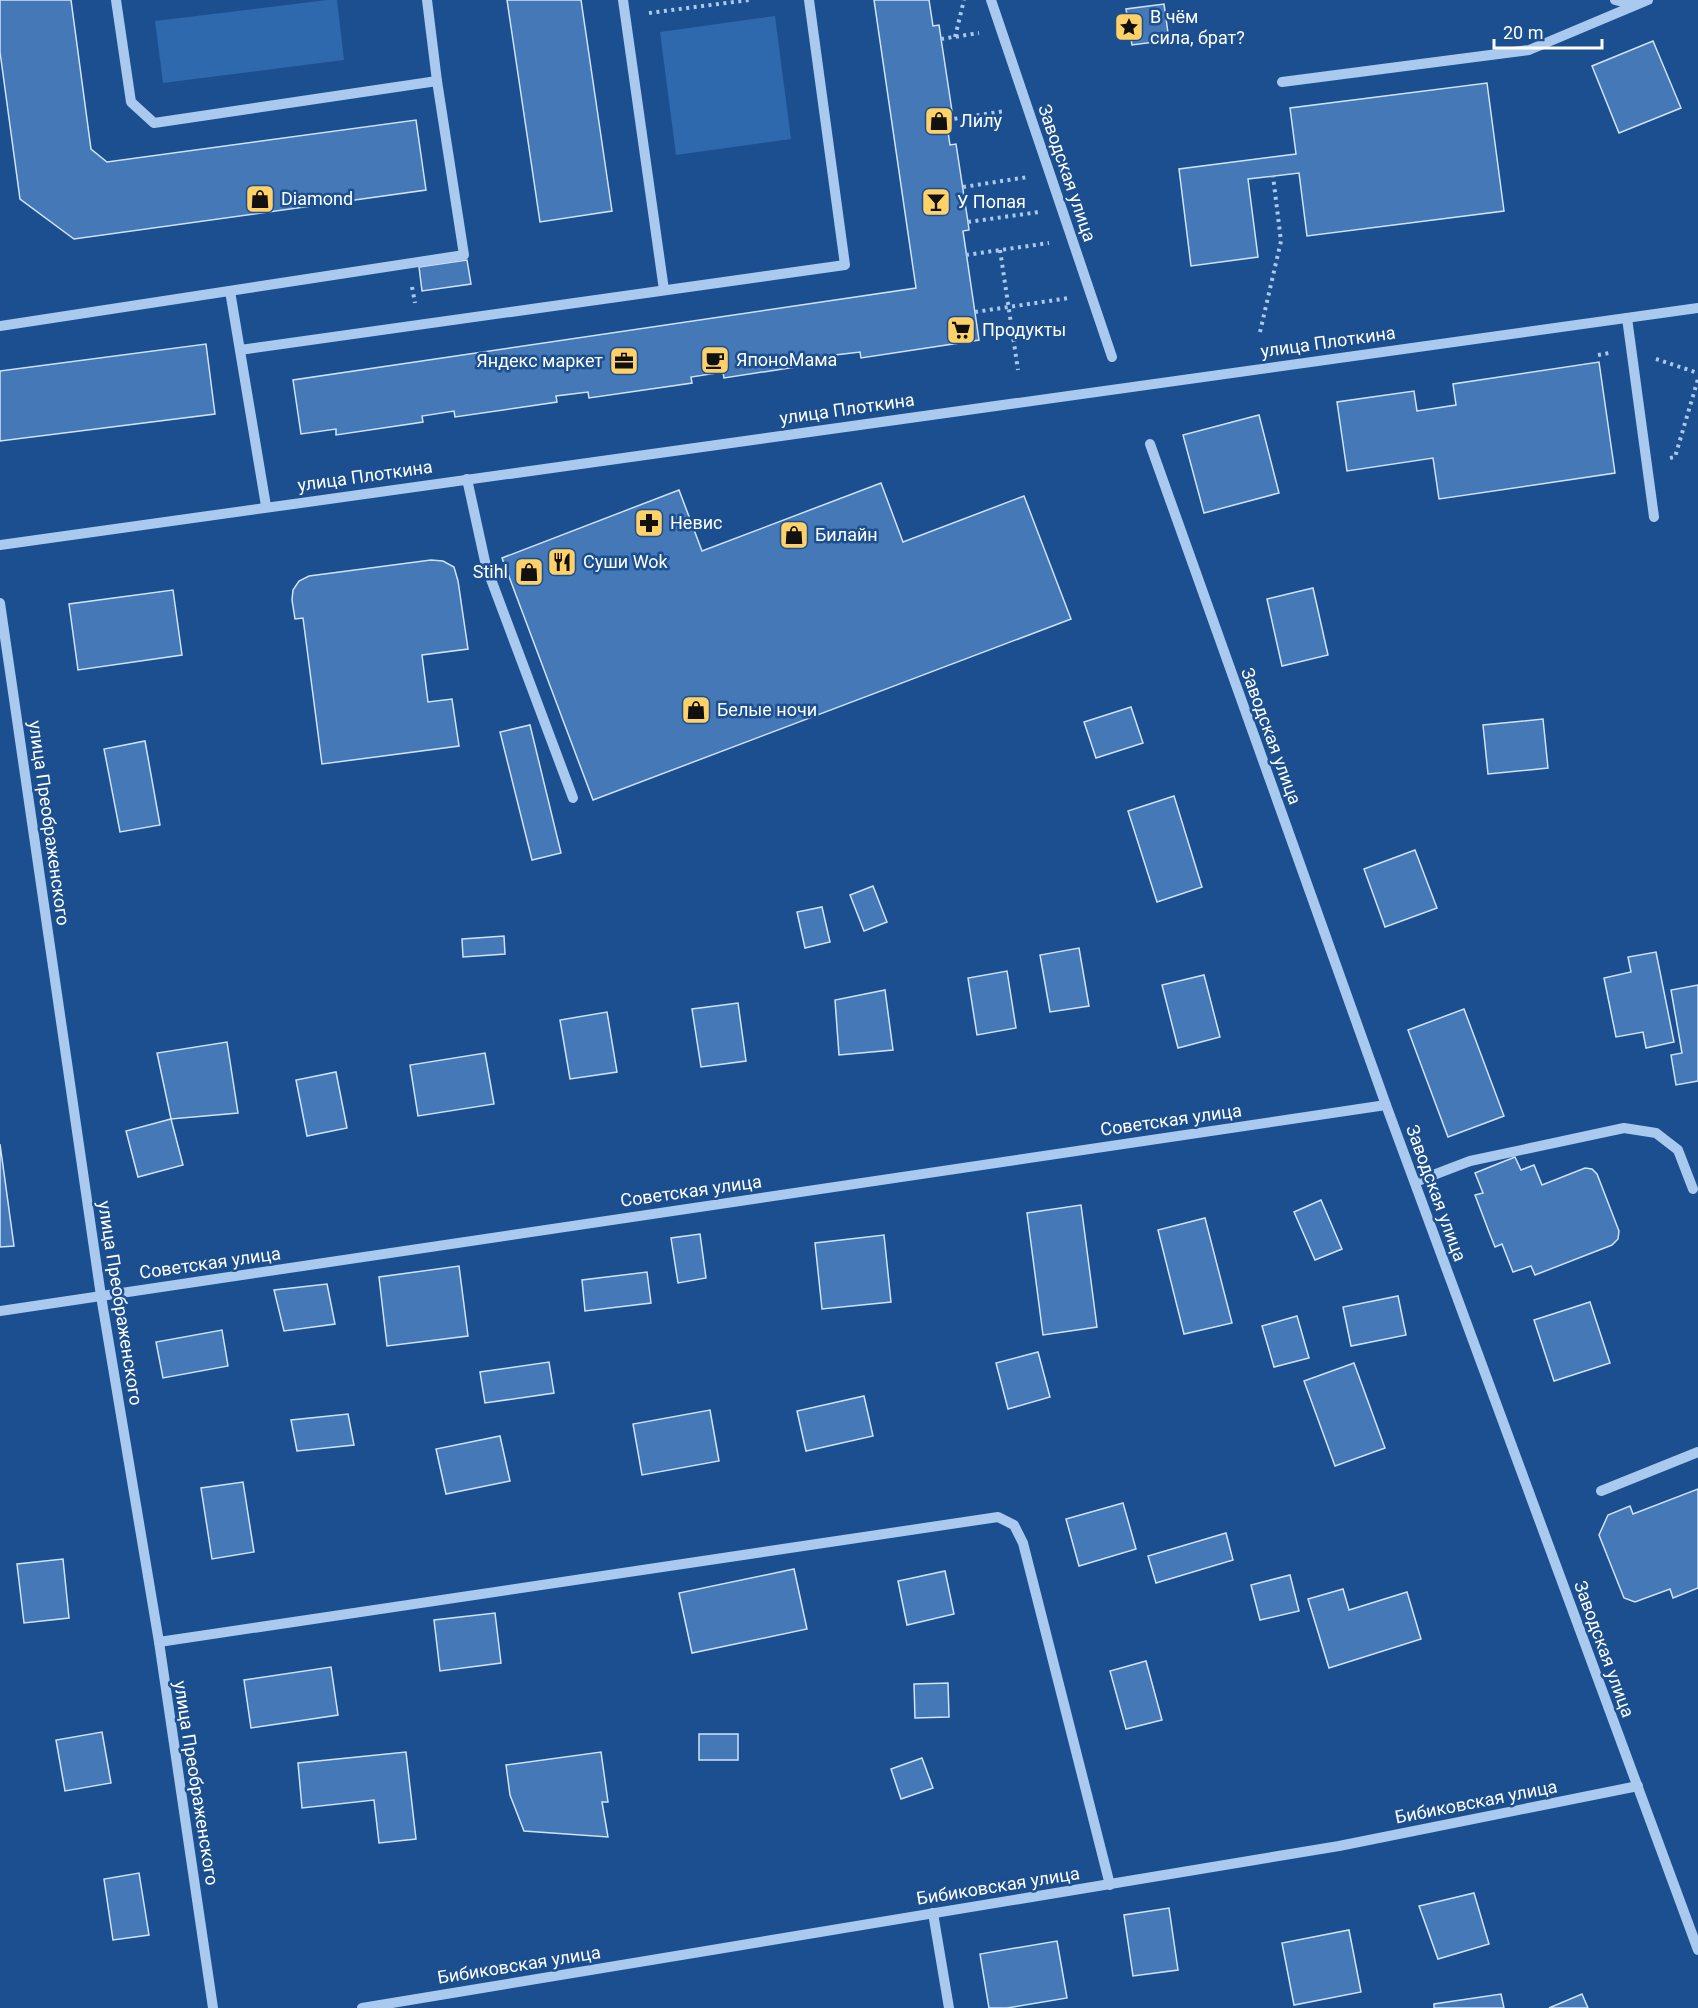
<svg xmlns="http://www.w3.org/2000/svg" width="1698" height="2008" font-family="Roboto,sans-serif">
<rect width="100%" height="100%" fill="#1b4f8f"/>
<g fill="#2e69ad">
<path d="M327 0H337L344 60 163 83 155 21Z"/>
<path d="M775 16 791 139 676 155 660 32Z"/>
</g>
<g fill="#4478b7" stroke="#cfe3fa" stroke-width="1.5">
<path d="M0 0H71L91 149 107 162 416 120 426 190 74 239 20 199 0 52Z"/>
<path d="M507 0H581L612 211 540 222Z"/>
<path d="M874 0H929L933 26 939 25 952 111 945 112 950 145 956 144 968 222 969 230 963 231 979 340 861 358 860 352 827 356 828 362 724 378 723 372 691 377 692 383 589 398 588 392 556 396 557 402 455 417 454 411 422 416 423 422 336 435V429L301 434 293 380 916 288Z"/>
<path d="M1164 4 1169 40 1132 45 1126 9Z"/>
<path d="M1653 41 1681 108 1619 133 1592 66Z"/>
<path d="M1487 83 1504 211 1307 236 1299 173 1248 179 1258 257 1191 266 1179 169 1296 154 1290 108Z"/>
<path d="M467 260 471 284 422 291 419 267Z"/>
<path d="M206 344 215 414 0 441V371Z"/>
<path d="M1599 362 1615 473 1439 499 1433 458 1347 471 1337 402 1414 391 1417 411 1456 405 1453 384Z"/>
<path d="M1259 415 1279 493 1204 513 1183 435Z"/>
<path d="M881 483 903 542 1024 496 1071 619 593 800 502 558 679 490 702 551Z"/>
<path d="M431 560 443 561 454 567 458 581 468 649 422 655 428 702 452 699 459 746 322 764 303 618 295 619 292 600 293 590 299 581 309 576Z"/>
<path d="M1313 588 1328 655 1282 666 1267 599Z"/>
<path d="M173 590 182 655 78 670 69 604Z"/>
<path d="M1131 707 1143 743 1096 758 1084 722Z"/>
<path d="M1543 719 1548 768 1488 774 1483 725Z"/>
<path d="M530 725 561 853 532 860 500 732Z"/>
<path d="M145 741 160 825 120 832 104 749Z"/>
<path d="M1174 796 1202 887 1157 902 1128 811Z"/>
<path d="M1415 850 1437 908 1385 927 1364 869Z"/>
<path d="M873 886 887 922 864 931 850 895Z"/>
<path d="M822 907 830 942 805 948 797 912Z"/>
<path d="M504 936 505 954 463 957 462 939Z"/>
<path d="M1079 948 1089 1006 1050 1012 1040 955Z"/>
<path d="M1656 952 1674 1042 1646 1048 1643 1032 1616 1037 1604 978 1631 972 1628 957Z"/>
<path d="M1007 971 1016 1028 977 1035 968 978Z"/>
<path d="M1204 975 1220 1037 1178 1048 1162 985Z"/>
<path d="M1698 985V1081L1676 1085 1671 1055 1682 1053 1671 990Z"/>
<path d="M885 990 893 1050 839 1055 835 1000Z"/>
<path d="M738 1003 746 1061 701 1067 692 1009Z"/>
<path d="M1464 1009 1504 1116 1448 1137 1408 1030Z"/>
<path d="M607 1012 617 1072 570 1079 560 1020Z"/>
<path d="M227 1042 238 1113 171 1119 157 1053Z"/>
<path d="M485 1053 494 1104 418 1116 410 1065Z"/>
<path d="M336 1072 347 1128 307 1136 296 1080Z"/>
<path d="M171 1119 183 1165 138 1177 126 1131Z"/>
<path d="M0 1144 14 1246 0 1247Z"/>
<path d="M1515 1157 1521 1170 1534 1165 1542 1185 1585 1168 1592 1169 1597 1174 1619 1231 1618 1239 1612 1245 1535 1275 1531 1266 1513 1272 1502 1244 1495 1247 1489 1232 1475 1195 1483 1193 1475 1173Z"/>
<path d="M1321 1200 1342 1249 1315 1260 1294 1212Z"/>
<path d="M1081 1205 1097 1327 1043 1335 1027 1213Z"/>
<path d="M1205 1218 1232 1323 1184 1334 1158 1230Z"/>
<path d="M700 1234 706 1278 678 1283 671 1238Z"/>
<path d="M884 1235 891 1302 822 1309 815 1243Z"/>
<path d="M459 1266 468 1336 387 1346 379 1277Z"/>
<path d="M647 1272 651 1303 585 1311 582 1280Z"/>
<path d="M327 1284 335 1324 284 1331 274 1290Z"/>
<path d="M1398 1296 1406 1335 1351 1346 1343 1307Z"/>
<path d="M1590 1302 1610 1363 1554 1381 1534 1320Z"/>
<path d="M1297 1316 1309 1358 1274 1367 1262 1326Z"/>
<path d="M222 1330 228 1366 163 1378 156 1342Z"/>
<path d="M1038 1352 1050 1397 1008 1409 996 1363Z"/>
<path d="M549 1362 554 1393 485 1403 480 1372Z"/>
<path d="M1354 1363 1385 1448 1335 1466 1304 1381Z"/>
<path d="M864 1396 873 1436 806 1451 797 1411Z"/>
<path d="M710 1410 719 1461 642 1475 633 1424Z"/>
<path d="M348 1414 354 1445 297 1451 291 1420Z"/>
<path d="M500 1436 510 1481 446 1494 436 1449Z"/>
<path d="M243 1482 254 1552 212 1559 201 1488Z"/>
<path d="M1698 1489V1588L1673 1598 1670 1589 1635 1602 1624 1598 1599 1535 1608 1515 1630 1506 1633 1514Z"/>
<path d="M1123 1503 1136 1549 1079 1566 1066 1519Z"/>
<path d="M1226 1533 1233 1560 1156 1583 1148 1556Z"/>
<path d="M63 1559 69 1618 24 1623 17 1564Z"/>
<path d="M794 1569 807 1629 692 1653 679 1593Z"/>
<path d="M945 1571 954 1614 907 1625 898 1581Z"/>
<path d="M1290 1575 1299 1611 1260 1620 1251 1585Z"/>
<path d="M1343 1589 1349 1610 1407 1592 1421 1639 1329 1668 1308 1599Z"/>
<path d="M495 1613 501 1663 440 1671 434 1620Z"/>
<path d="M1146 1661 1162 1720 1126 1729 1110 1671Z"/>
<path d="M331 1667 338 1715 251 1728 244 1680Z"/>
<path d="M948 1683 949 1717 915 1718 914 1684Z"/>
<path d="M102 1732 111 1783 65 1791 56 1740Z"/>
<rect x="699" y="1734" width="39" height="26"/>
<path d="M406 1752 416 1839 379 1843 374 1800 302 1808 298 1763Z"/>
<path d="M601 1752 608 1802H602L608 1837 524 1831 510 1795 506 1765Z"/>
<path d="M922 1758 933 1788 901 1799 891 1769Z"/>
<path d="M139 1873 149 1935 113 1940 104 1879Z"/>
<path d="M1474 1893 1489 1944 1438 1959 1419 1906Z"/>
<path d="M1169 1908 1178 1970 1133 1976 1124 1915Z"/>
<path d="M1349 1930 1361 1992 1294 2005 1282 1943Z"/>
<path d="M1057 1941 1067 1998 1007 2008H989L980 1954Z"/>
<path d="M1501 1994 1504 2008H1434V2004Z"/>
<path d="M1582 1994 1588 2008H1549Z"/>
</g>
<g fill="none" stroke-linecap="round" stroke-linejoin="round">
<g stroke="#a9c9ee" stroke-width="4" stroke-dasharray="3 4.5" stroke-linecap="butt">
<path d="M649 13 749 0"/>
<path d="M955 37 964 0"/>
<path d="M941 39 979 33"/>
<path d="M947 120 1005 111"/>
<path d="M963 187 1028 177"/>
<path d="M968 222 1039 212"/>
<path d="M1000 250 1018 370"/>
<path d="M966 255 1049 243"/>
<path d="M412 287 415 303"/>
<path d="M975 312 1069 298"/>
<path d="M1260 332 1281 241 1273 176"/>
<path d="M1598 355 1609 353"/>
<path d="M1656 359 1698 373"/>
<path d="M1670 458 1675 457 1698 379"/>
</g>
<g stroke="#a9c9ee" stroke-width="10">
<path d="M116 0 131 102 154 123 437 81"/>
<path d="M623 0 664 290"/>
<path d="M991 0 1112 357"/>
<path d="M1615 0 1635 5"/>
<path d="M1282 82 1529 50 1648 0"/>
<path d="M230 291 266 506"/>
<path d="M1627 318 1654 517"/>
<path d="M0 326 464 255 437 81 427 0"/>
<path d="M240 350 845 265 809 0"/>
<path d="M1150 444 1386 1105 1698 1950"/>
<path d="M467 479 486 566 573 798"/>
<path d="M0 545 1698 308"/>
<path d="M0 603 101 1296 159 1642 213 2008"/>
<path d="M1415 1182 1470 1161 1624 1128 1656 1133 1678 1150 1693 1189"/>
<path d="M0 1311 1386 1105"/>
<path d="M1601 1491 1698 1452"/>
<path d="M159 1642 998 1517 1014 1525 1023 1543 1110 1885"/>
<path d="M933 1913 949 2008"/>
<path d="M362 2008 1339 1846 1638 1786"/>
</g>
</g>
<defs>
<g id="sight-square" transform="scale(1.5)"><rect x="-9" y="-9" width="18" height="18" rx="4" fill="#ffd166" stroke="#1b4f8f"/><path d="M0-6L1.8-2.2L6-1.7L2.9 1.2L3.7 5.4L0 3.3L-3.7 5.4L-2.9 1.2L-6-1.7L-1.8-2.2Z" fill="#111"/></g>
<g id="shop-square" transform="scale(1.5)"><rect x="-9" y="-9" width="18" height="18" rx="4" fill="#ffd166" stroke="#1b4f8f"/><path d="M-5-2.5h2.3a2.7 3.5 0 0 1 5.4 0H5L5.5 6h-11ZM-1.5-2.5h3a1.5 2.3 0 0 0-3 0Z" fill="#111"/></g>
<g id="bar-square" transform="scale(1.5)"><rect x="-9" y="-9" width="18" height="18" rx="4" fill="#ffd166" stroke="#1b4f8f"/><path d="M-6-5H6L.8 .8V4.5H3.5V6h-7V4.5H-.8V.8Z" fill="#111"/></g>
<g id="supermarket-square" transform="scale(1.5)"><rect x="-9" y="-9" width="18" height="18" rx="4" fill="#ffd166" stroke="#1b4f8f"/><path d="M-6-5.5h2.5l.6 2H6L4.5 2H-2.5L-4.4-4H-6ZM-1.5 3.2a1.3 1.3 0 1 0 .1 0ZM3 3.2a1.3 1.3 0 1 0 .1 0Z" fill="#111"/></g>
<g id="cafe-square" transform="scale(1.5)"><rect x="-9" y="-9" width="18" height="18" rx="4" fill="#ffd166" stroke="#1b4f8f"/><path d="M-5.5-4.5H6V0H3Q3 3.5 0 3.5H-2.5Q-5.5 3.5-5.5 0ZM3-3.2v2h1.7v-2ZM-6 4.5H4V6H-6Z" fill="#111"/></g>
<g id="office-square" transform="scale(1.5)"><rect x="-9" y="-9" width="18" height="18" rx="4" fill="#ffd166" stroke="#1b4f8f"/><path d="M-6-3h4V-5.5h4V-3h4V5H-6ZM-1-4.5V-3h2v-1.5ZM-6 0V1H6V0Z" fill="#111"/></g>
<g id="pharmacy-square" transform="scale(1.5)"><rect x="-9" y="-9" width="18" height="18" rx="4" fill="#ffd166" stroke="#1b4f8f"/><path d="M-2-6h4v4h4v4h-4v4h-4v-4h-4v-4h4Z" fill="#111"/></g>
<g id="restaurant-square" transform="scale(1.5)"><rect x="-9" y="-9" width="18" height="18" rx="4" fill="#ffd166" stroke="#1b4f8f"/><path d="M-5-6h1v4h1v-4h1v4h1v-4h1v5L-1.5 .5V6h-2V.5L-5-1ZM5-6V6H3V1.5H1.5Q1.5-4 5-6Z" fill="#111"/></g>
</defs>
<g fill-rule="evenodd">
<use href="#sight-square" x="1129" y="27"/>
<use href="#shop-square" x="939" y="121"/>
<use href="#shop-square" x="260" y="199"/>
<use href="#bar-square" x="936" y="202"/>
<use href="#supermarket-square" x="961" y="330"/>
<use href="#cafe-square" x="715" y="360"/>
<use href="#office-square" x="624" y="361"/>
<use href="#pharmacy-square" x="649" y="523"/>
<use href="#shop-square" x="794" y="535"/>
<use href="#restaurant-square" x="562" y="562"/>
<use href="#shop-square" x="529" y="572"/>
<use href="#shop-square" x="696" y="710"/>
</g>
<g text-anchor="middle" stroke-width="5" stroke-linejoin="round" paint-order="stroke">
<g font-size="18" fill="#fff" stroke="#1b4f8f" text-anchor="start">
<text x="1150" y="23">В чём<tspan x="1150" dy="21">сила, брат?</tspan></text>
<text x="960" y="127">Лилу</text>
<text x="281" y="205">Diamond</text>
<text x="957" y="208">У Попая</text>
<text x="982" y="336">Продукты</text>
<text x="736" y="366">ЯпоноМама</text>
<text x="603" y="367" text-anchor="end">Яндекс маркет</text>
<text x="670" y="529">Невис</text>
<text x="815" y="541">Билайн</text>
<text x="583" y="568">Суши Wok</text>
<text x="508" y="578" text-anchor="end">Stihl</text>
<text x="717" y="716">Белые ночи</text>
</g>
<g font-size="18" fill="#fff" stroke="#1b4f8f">
<text transform="translate(1067 173) rotate(71)" y="6">Заводская улица</text>
<text transform="translate(1328 342) rotate(-8)" y="6">улица Плоткина</text>
<text transform="translate(847 409) rotate(-8)" y="6">улица Плоткина</text>
<text transform="translate(365 476) rotate(-8)" y="6">улица Плоткина</text>
<text transform="translate(1271 736) rotate(70)" y="6">Заводская улица</text>
<text transform="translate(49 823) rotate(82)" y="6">улица Преображенского</text>
<text transform="translate(1171 1120) rotate(-8)" y="6">Советская улица</text>
<text transform="translate(691 1191) rotate(-8)" y="6">Советская улица</text>
<text transform="translate(1436 1193) rotate(70)" y="6">Заводская улица</text>
<text transform="translate(210 1263) rotate(-8)" y="6">Советская улица</text>
<text transform="translate(120 1303) rotate(81)" y="6">улица Преображенского</text>
<text transform="translate(1604 1649) rotate(70)" y="6">Заводская улица</text>
<text transform="translate(196 1783) rotate(81)" y="6">улица Преображенского</text>
<text transform="translate(1476 1802) rotate(-11)" y="6">Бибиковская улица</text>
<text transform="translate(998 1886) rotate(-9)" y="6">Бибиковская улица</text>
<text transform="translate(519 1965) rotate(-9)" y="6">Бибиковская улица</text>
</g>
</g>
<path d="M1494 39v9h108v-9" fill="none" stroke="#ffffff" stroke-width="3"/>
<text x="1503" y="39" font-size="18" fill="#ffffff" stroke="#1b4f8f" stroke-width="4.5" paint-order="stroke">20 m</text>
</svg>
